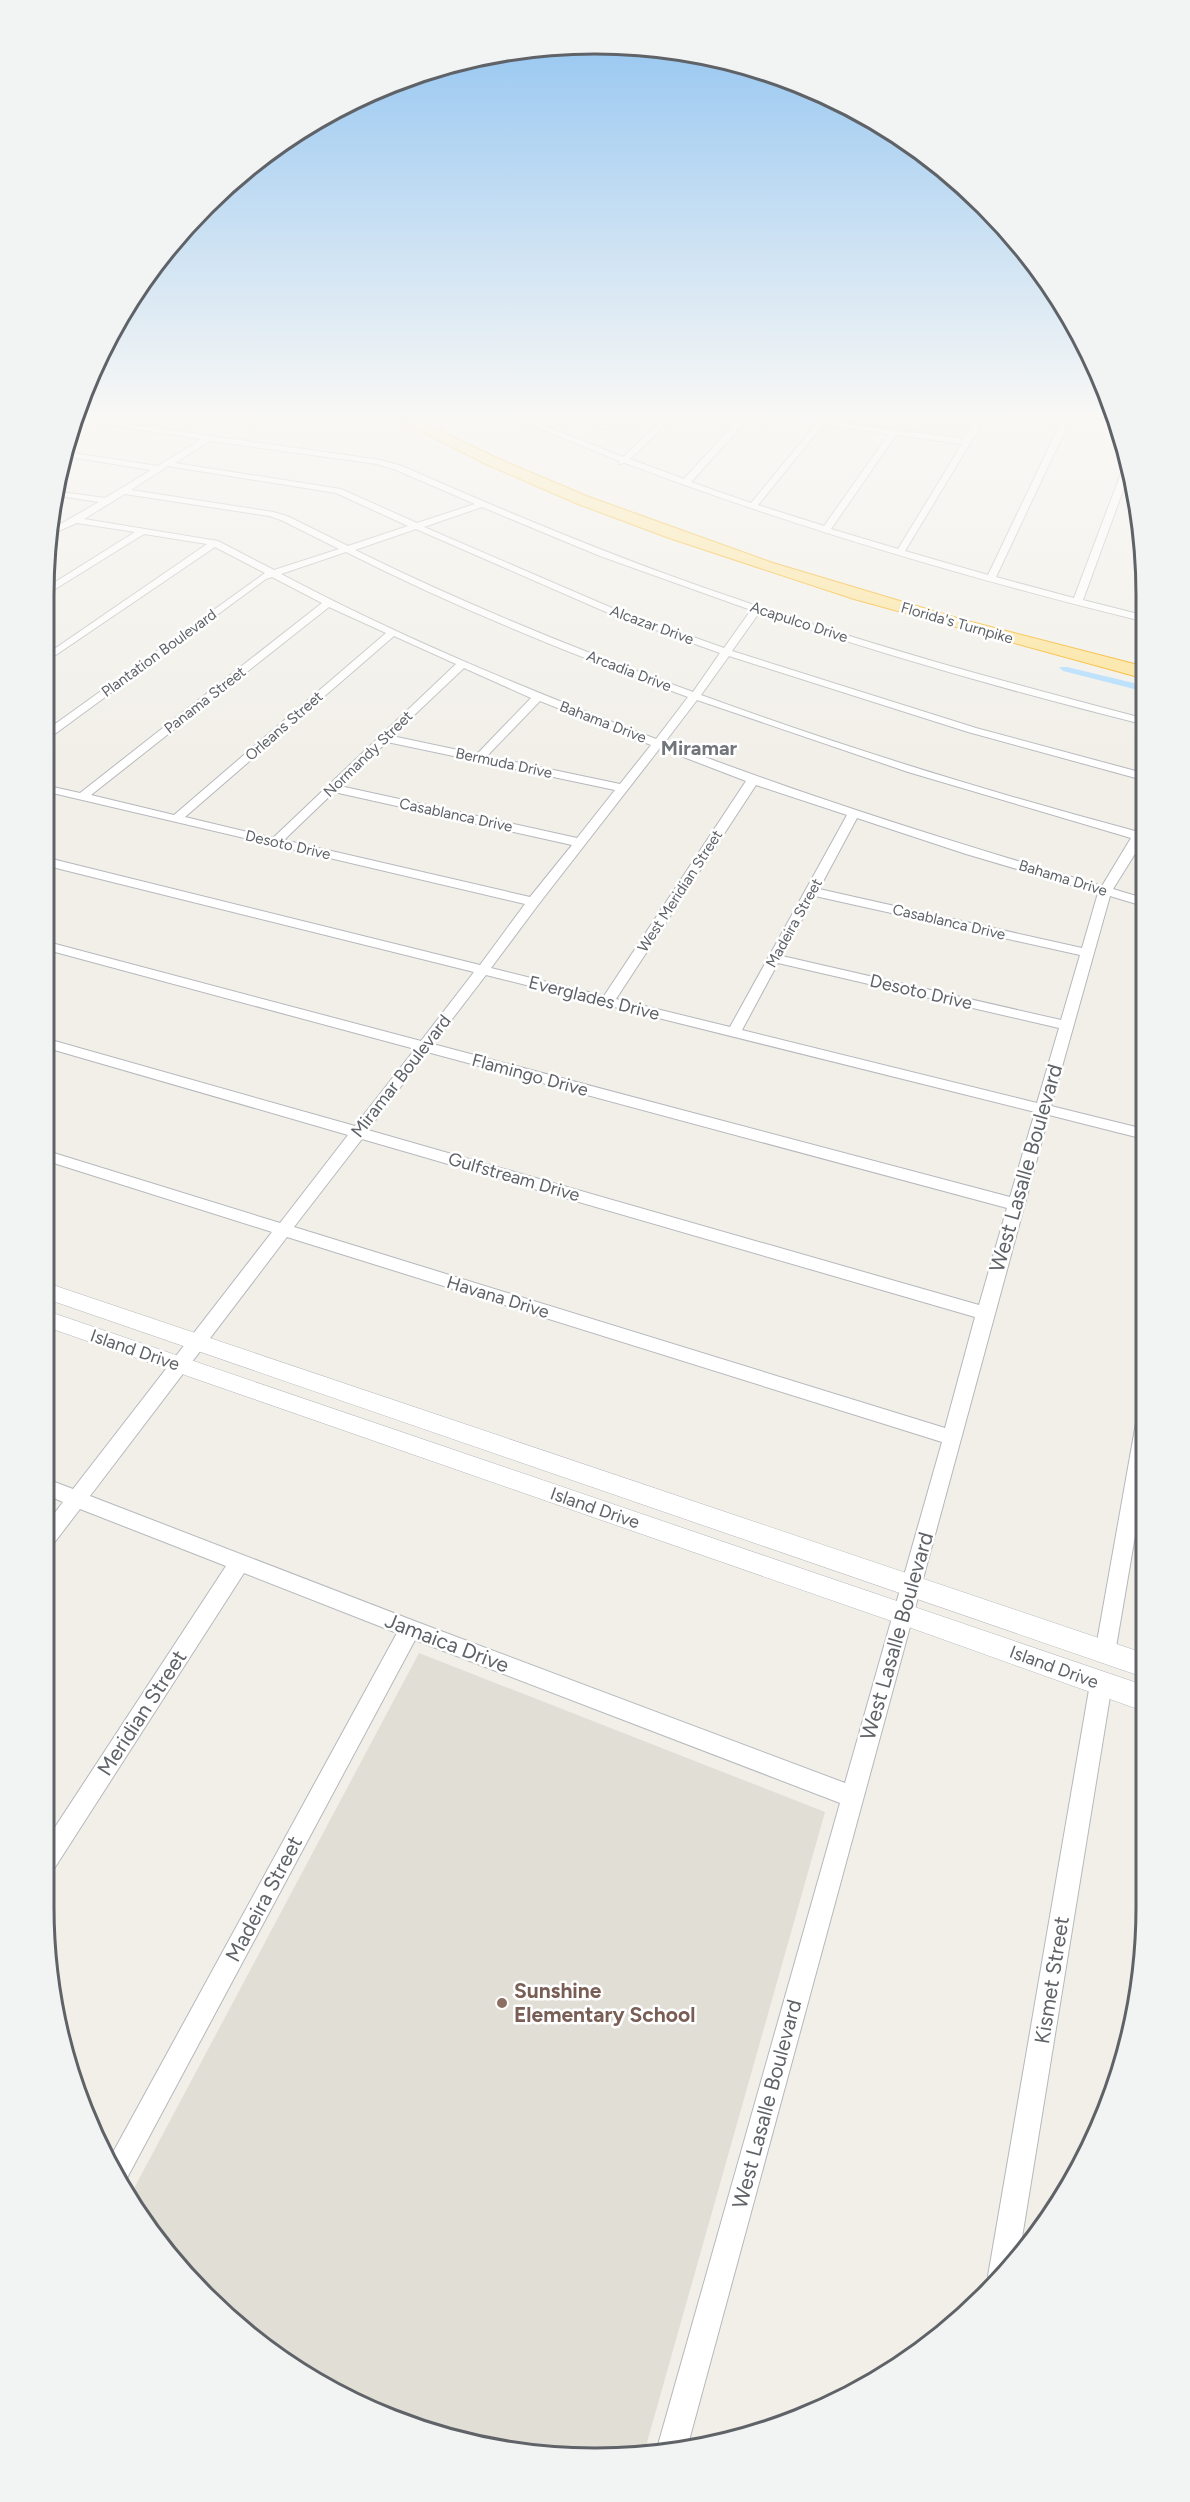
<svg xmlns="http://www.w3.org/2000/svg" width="1190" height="2502" font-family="Figtree,sans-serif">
<rect width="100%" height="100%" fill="#f1efe8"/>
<g fill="#e1ded6">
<path d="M818 420H971L961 438Z"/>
<path d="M419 1653 825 1812 644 2453 487 2448 384 2416 289 2366 158 2243 131 2194Z"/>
</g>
<path fill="#aadaff" d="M1059 667H1067L1142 685V691L1063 671Z"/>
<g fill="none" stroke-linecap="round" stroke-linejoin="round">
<g stroke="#b5b8bc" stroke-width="2">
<g id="minor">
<path d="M75 420H98L381 460 402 466C511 514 621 560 734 598 868 645 1005 682 1142 718V724C1013 692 885 655 759 613L732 651 976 728 1143 773V780L968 732 729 656 701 695C843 747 989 792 1135 831L1139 825 1143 824V841L1113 889 1143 898V906L1110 896 1051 1106 1144 1129V1139L1049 1115 687 2448 667 2454 656 2452 840 1803 415 1640 127 2178 124 2180 111 2156 397 1633 244 1573 52 1872 44 1875V1844L226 1566 80 1509 51 1547 44 1549V1527L63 1502 44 1494V1478L73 1489 272 1232 44 1160V1150L280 1223 348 1135 44 1047V1038L355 1126 415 1049 44 949V941L421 1041 474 972 44 865V857L480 965 525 904 44 791V785L80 793 322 603 272 577 266 579 48 739 44 740V732L265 573 215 547 44 663V656L207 544 144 534 44 596V589L135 532 77 523 49 535 50 530 99 502 53 495 54 491 105 498 151 470 64 456 65 452 158 466 201 439ZM210 441 377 464 396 470 475 504 417 523 341 489 175 463ZM168 466 336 493 408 526 348 546 287 516 273 512 131 490ZM125 494 269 516 281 520 339 549 274 570 218 541 84 519ZM482 507 600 556 751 610 724 648 612 608 424 527ZM416 529 606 612 720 653 693 692C578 650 464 604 355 550ZM346 552C457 608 572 655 688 697L656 739C529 690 401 638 281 574ZM329 607 386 633 174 815 91 795ZM394 636 456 664 273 838 185 817ZM464 668 531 698 477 754 392 736ZM697 700 908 772 1131 838 1102 886C954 843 808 797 665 742ZM540 701 651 745 620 784 487 756ZM387 742 615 790 577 838 340 786ZM660 748 746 781 604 996 491 968 538 905ZM756 785 847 815 730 1027 616 999ZM334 792 572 845 530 897 284 840ZM857 818 966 854 1098 893 1082 948 819 889ZM815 896 1080 955 1061 1020 782 956ZM778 963 1059 1028 1037 1103 742 1030ZM486 975 1035 1112 1010 1197 433 1044ZM427 1052 1007 1208 979 1305 368 1130ZM362 1139 975 1317 945 1428 294 1227ZM287 1237 942 1442 845 1783 417 1622 90 1496Z"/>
<path d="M519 420H531L623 457 662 420H671L630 459 684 479 738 420H747L691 482 751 503 816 424 795 420H819L964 439 976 420H984L905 551 988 575 1062 420H1070L996 577 1074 598 1123 468 1126 466 1129 474 1083 600 1142 615V621C966 578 792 526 625 463L619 464V461ZM823 425 889 434 824 526 758 505ZM896 435 962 444 898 549 831 529Z"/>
<path d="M632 420H654L602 429 598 427Z"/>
<path d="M1145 1416V1477L1115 1653 1112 1660 1105 1663 1098 1660 1095 1653 1136 1423 1139 1418Z"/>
<path d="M1101 1674 1108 1677 1112 1684 1019 2256 994 2286 988 2276 1090 1684 1094 1677Z"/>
</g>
</g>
<g stroke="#b5b8bc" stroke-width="1">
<g id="tertiary">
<path d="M44 1282 1146 1654V1678L44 1298Z"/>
<path d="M44 1310 1146 1686V1712L903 1625 44 1326Z"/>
</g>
</g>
<g stroke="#f9ab00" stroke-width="2">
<path id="motorway" d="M399 420H418L499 459 589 497 773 563 960 619 1142 666V678L854 599 669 538 578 504 488 465Z"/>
</g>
<use href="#minor" fill="#fff" fill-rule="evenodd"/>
<use href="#tertiary" fill="#fff" fill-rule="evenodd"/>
<use href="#motorway" fill="#fde293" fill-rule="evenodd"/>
</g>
<linearGradient id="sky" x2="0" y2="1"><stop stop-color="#8fc3f1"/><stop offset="0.54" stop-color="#f9f8f5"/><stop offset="1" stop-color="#f9f8f5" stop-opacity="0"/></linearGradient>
<rect width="1190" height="771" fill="url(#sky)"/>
<circle fill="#8d6e63" stroke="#fff" stroke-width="2" cx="502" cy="2003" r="6"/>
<g text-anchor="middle" stroke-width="5" stroke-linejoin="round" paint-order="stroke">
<g font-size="15" fill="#5f6368" stroke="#fff">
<text transform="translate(799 622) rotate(18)" y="5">Acapulco Drive</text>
<text transform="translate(957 623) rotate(16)" y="5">Florida's Turnpike</text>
<text transform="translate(652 625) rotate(20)" y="5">Alcazar Drive</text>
<text transform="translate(159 653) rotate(-36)" y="5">Plantation Boulevard</text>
<text transform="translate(629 671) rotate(21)" y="5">Arcadia Drive</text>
<text transform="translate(205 700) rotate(-38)" y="5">Panama Street</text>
<text transform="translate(603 722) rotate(21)" y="5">Bahama Drive</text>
<text transform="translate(284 726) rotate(-41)" y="5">Orleans Street</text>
<text transform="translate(368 754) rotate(-44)" y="5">Normandy Street</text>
<text transform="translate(504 763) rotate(12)" y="5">Bermuda Drive</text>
<text transform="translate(456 815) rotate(12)" y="5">Casablanca Drive</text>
<text transform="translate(288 845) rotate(13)" y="5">Desoto Drive</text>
<text transform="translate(1063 878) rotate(17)" y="5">Bahama Drive</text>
<text transform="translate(680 891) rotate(-57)" y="5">West Meridian Street</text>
<text transform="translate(949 922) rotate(13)" y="5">Casablanca Drive</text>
<text transform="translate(794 923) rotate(-61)" y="5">Madeira Street</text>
</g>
<g font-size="18" fill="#5f6368" stroke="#fff">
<text transform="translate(921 992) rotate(13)" y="6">Desoto Drive</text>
<text transform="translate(594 998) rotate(14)" y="6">Everglades Drive</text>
<text transform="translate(530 1075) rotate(15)" y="6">Flamingo Drive</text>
<text transform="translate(401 1076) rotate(-52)" y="6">Miramar Boulevard</text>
<text transform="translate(514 1177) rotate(16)" y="6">Gulfstream Drive</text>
<text transform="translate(498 1297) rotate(17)" y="6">Havana Drive</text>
<text transform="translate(135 1350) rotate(19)" y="6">Island Drive</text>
<text transform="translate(595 1508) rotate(19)" y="6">Island Drive</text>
<text transform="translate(1054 1667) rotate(20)" y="6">Island Drive</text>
</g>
<g font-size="20" font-weight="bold" fill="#70757a" stroke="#fff">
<text x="699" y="755">Miramar</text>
</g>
<g font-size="21" fill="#5f6368" stroke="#fff">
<text transform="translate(1026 1168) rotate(-74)" y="7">West Lasalle Boulevard</text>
<text transform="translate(897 1636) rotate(-74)" y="7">West Lasalle Boulevard</text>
<text transform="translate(447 1643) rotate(21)" y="7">Jamaica Drive</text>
<text transform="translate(142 1713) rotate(-57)" y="7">Meridian Street</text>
<text transform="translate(264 1899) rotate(-62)" y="7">Madeira Street</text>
<text transform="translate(1052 1980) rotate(-81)" y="7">Kismet Street</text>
<text transform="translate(767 2104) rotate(-75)" y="7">West Lasalle Boulevard</text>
</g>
<g font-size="21" font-weight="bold" fill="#785e54" stroke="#fff" text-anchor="start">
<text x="514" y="1998">Sunshine<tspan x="514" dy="24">Elementary School</tspan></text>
</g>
</g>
<path d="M0 0H1190V2502H0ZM595 54H595A541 541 0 0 1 1136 595V1907A541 541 0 0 1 595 2448H595A541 541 0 0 1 54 1907V595A541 541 0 0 1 595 54Z" fill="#f2f3f3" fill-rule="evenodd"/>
<path fill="none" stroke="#5f6368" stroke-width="3" d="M595 54H595A541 541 0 0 1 1136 595V1907A541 541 0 0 1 595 2448H595A541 541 0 0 1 54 1907V595A541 541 0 0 1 595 54Z"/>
</svg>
